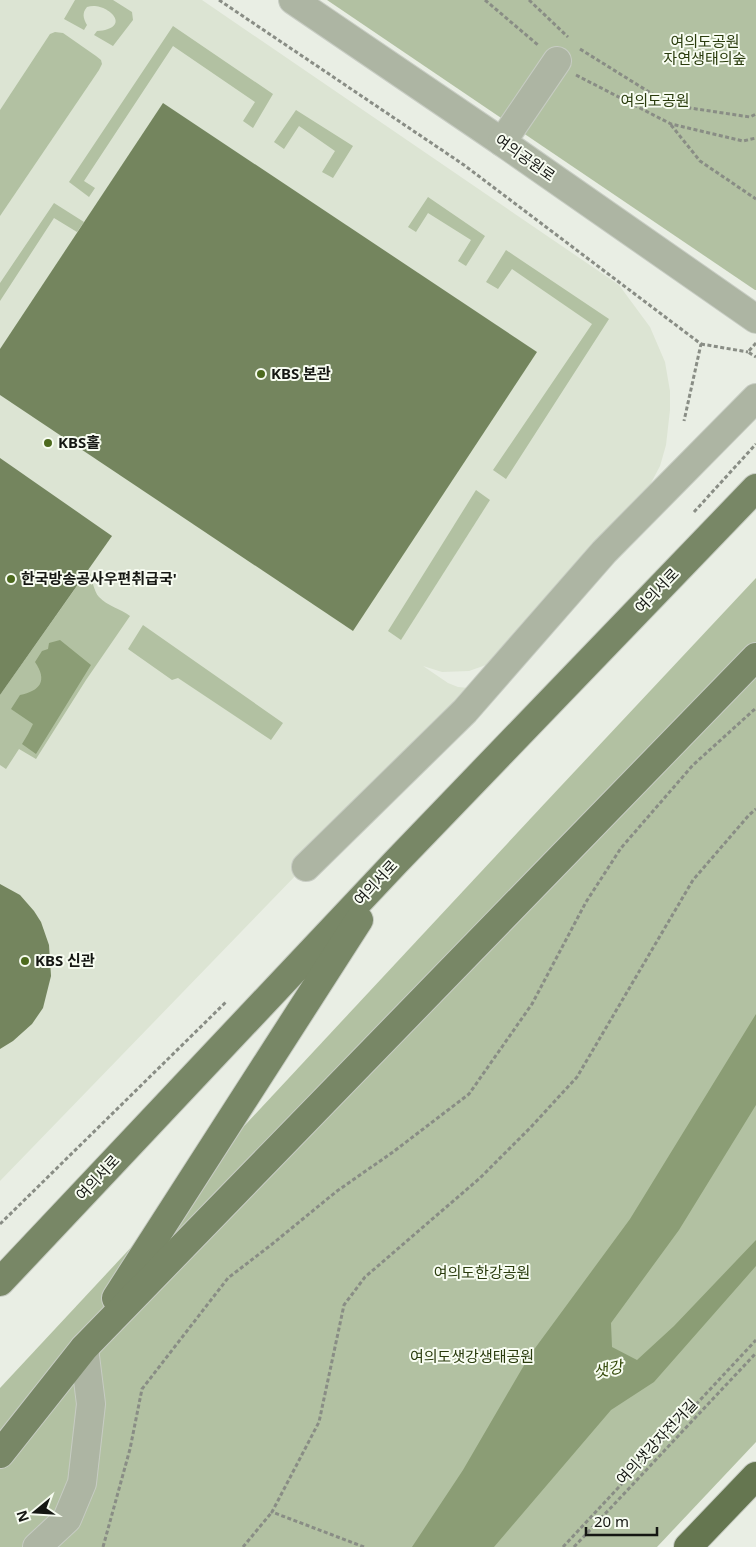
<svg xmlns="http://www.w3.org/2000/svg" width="756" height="1547" font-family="'Noto Sans','Noto Sans KR',sans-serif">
<rect width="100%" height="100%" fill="#e9eee4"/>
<path fill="#dce4d3" d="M0 0H202L619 285 650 327 665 362 670 391V410L666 445 660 466 642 500 494 659 486 665 469 671 442 672 423 666 448 683 458 687 469 688 484 681 0 1181Z"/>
<g fill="#b2c1a2">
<path d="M75 0H113L132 12 133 20 113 46 94 35 97 31C136 28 105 0 87 7 82 13 83 18 87 25L84 30 64 19Z"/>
<path d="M327 0H756V290H755Z"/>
<path d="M173 26 273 94 253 128 243 121 255 102 173 46 84 181 95 188 89 197 69 182Z"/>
<path d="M55 32 63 33 96 56 101 60 102 64 99 70 0 216V110L50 34Z"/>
<path d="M296 110 353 146 333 178 322 172 335 151 299 126 284 149 274 142Z"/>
<path d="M428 197 485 236 466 266 458 261 471 240 428 213 416 232 408 227Z"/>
<path d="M54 203 84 222 77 232 54 218 0 301V283Z"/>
<path d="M506 250 609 319 506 479 493 470 592 324 512 269 498 289 486 282Z"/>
<path d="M476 490 490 500 401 640 388 631Z"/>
<path d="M89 569C91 576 94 592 99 597 107 606 121 609 130 616L86 680 36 759 19 749 6 769 0 765V695Z"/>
<path d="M756 578V1442L657 1547H0V1388L546 802Z"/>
<path d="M143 625 283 723 271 740 178 678 172 680 128 649Z"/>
</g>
<g fill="#8b9d75">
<path d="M60 640 91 665 36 754 22 744 28 734 33 724 11 709 20 695C40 691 48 681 35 662L42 651 48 649 49 643Z"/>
<path d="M756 1014V1105L679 1230 611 1323 612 1347 637 1360 674 1326 756 1240V1266L654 1382 611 1410 494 1547H412L463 1470 530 1355 630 1219Z"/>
</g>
<g fill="#74855e">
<path d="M163 103 537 352 353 631 0 395V349Z"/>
<path d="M0 458 112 536 0 695Z"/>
<path d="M0 884 20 895 34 911 41 922 49 945 51 976 43 1008 32 1024 13 1041 0 1049Z"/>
</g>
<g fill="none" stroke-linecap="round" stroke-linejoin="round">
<g stroke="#c7ccc3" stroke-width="30">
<g id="minor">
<path d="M293 0 502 142 756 319"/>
<path d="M502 142 557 61"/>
<path d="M306 867 465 711 604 552 756 398"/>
<path d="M37 1547 67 1519 82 1483 91 1404 84 1348"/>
</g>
</g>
<g stroke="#c7ccc3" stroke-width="30">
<g id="major">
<path d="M0 1282 395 863 756 488"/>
<path d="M116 1298 359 920"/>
<path d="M0 1454 84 1348 756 657"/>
</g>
</g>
<g stroke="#c7ccc3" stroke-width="30">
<path id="highway" d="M688 1547 756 1476"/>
</g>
<g stroke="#898d85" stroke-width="3" stroke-dasharray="4 2.5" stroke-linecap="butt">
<path d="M219 0 464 165 701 344 684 421"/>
<path d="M485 0 538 45"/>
<path d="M529 0 568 37"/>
<path d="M580 49 670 105 750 117 756 114"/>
<path d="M576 75 671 124 743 141 756 138"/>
<path d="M671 125 700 161 756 199"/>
<path d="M756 343 748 352 756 357"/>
<path d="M701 344 748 352"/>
<path d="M694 512 756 444"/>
<path d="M0 1224 227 1001"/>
<path d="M103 1547 130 1449 142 1389 228 1278 271 1245 337 1191 393 1152 469 1094 532 1004 586 902 621 848 693 765 756 708"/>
<path d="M243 1547 272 1512"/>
<path d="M364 1547 272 1512 319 1422 344 1305 365 1277 480 1178 531 1127 577 1077 693 880 749 815 756 809"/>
<path d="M563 1547 756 1340"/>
<path d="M574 1547 756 1353"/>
</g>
<use href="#minor" stroke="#adb5a3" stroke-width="28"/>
<use href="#major" stroke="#788766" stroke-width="28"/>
<use href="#highway" stroke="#657650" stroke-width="28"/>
</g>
<g fill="#4d6a1e" stroke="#f7fcf1" stroke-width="2">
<circle cx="261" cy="374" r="5"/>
<circle cx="48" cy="443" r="5"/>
<circle cx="11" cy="579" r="5"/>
<circle cx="25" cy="961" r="5"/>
</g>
<g text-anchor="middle" stroke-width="4" stroke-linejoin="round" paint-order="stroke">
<g font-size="15" fill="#293b0c" stroke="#f7fcf1">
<text x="705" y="47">여의도공원<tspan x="705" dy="17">자연생태의숲</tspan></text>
<text x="655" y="106">여의도공원</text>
<text x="482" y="1278">여의도한강공원</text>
<text x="472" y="1362">여의도샛강생태공원</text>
</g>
<g font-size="15" fill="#151713" stroke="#f7fcf1">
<text transform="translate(525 158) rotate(35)" y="5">여의공원로</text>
<text transform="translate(657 591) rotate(-46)" y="5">여의서로</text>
<text transform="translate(376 883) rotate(-47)" y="5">여의서로</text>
<text transform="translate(98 1178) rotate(-47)" y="5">여의서로</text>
<text transform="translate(657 1442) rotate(-47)" y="5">여의샛강자전거길</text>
</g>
<g font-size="15" font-weight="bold" fill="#151713" stroke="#f7fcf1" text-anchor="start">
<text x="271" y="379">KBS 본관</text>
<text x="58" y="448">KBS홀</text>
<text x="21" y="584">한국방송공사우편취급국'</text>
<text x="35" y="966">KBS 신관</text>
</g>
<g font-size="16" font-style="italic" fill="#334909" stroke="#f7fcf1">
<text transform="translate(608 1369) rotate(-12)" y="6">샛강</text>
</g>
</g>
<g transform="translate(35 1512) rotate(252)" stroke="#f7fcf1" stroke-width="4" paint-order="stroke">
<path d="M0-4L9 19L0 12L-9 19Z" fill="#151713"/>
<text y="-8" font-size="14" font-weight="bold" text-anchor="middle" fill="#151713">N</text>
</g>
<path d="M586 1527v8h71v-8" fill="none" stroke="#151713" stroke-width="2.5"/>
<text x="594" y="1527" font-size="15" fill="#151713" stroke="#f7fcf1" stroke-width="4" paint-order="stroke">20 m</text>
</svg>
